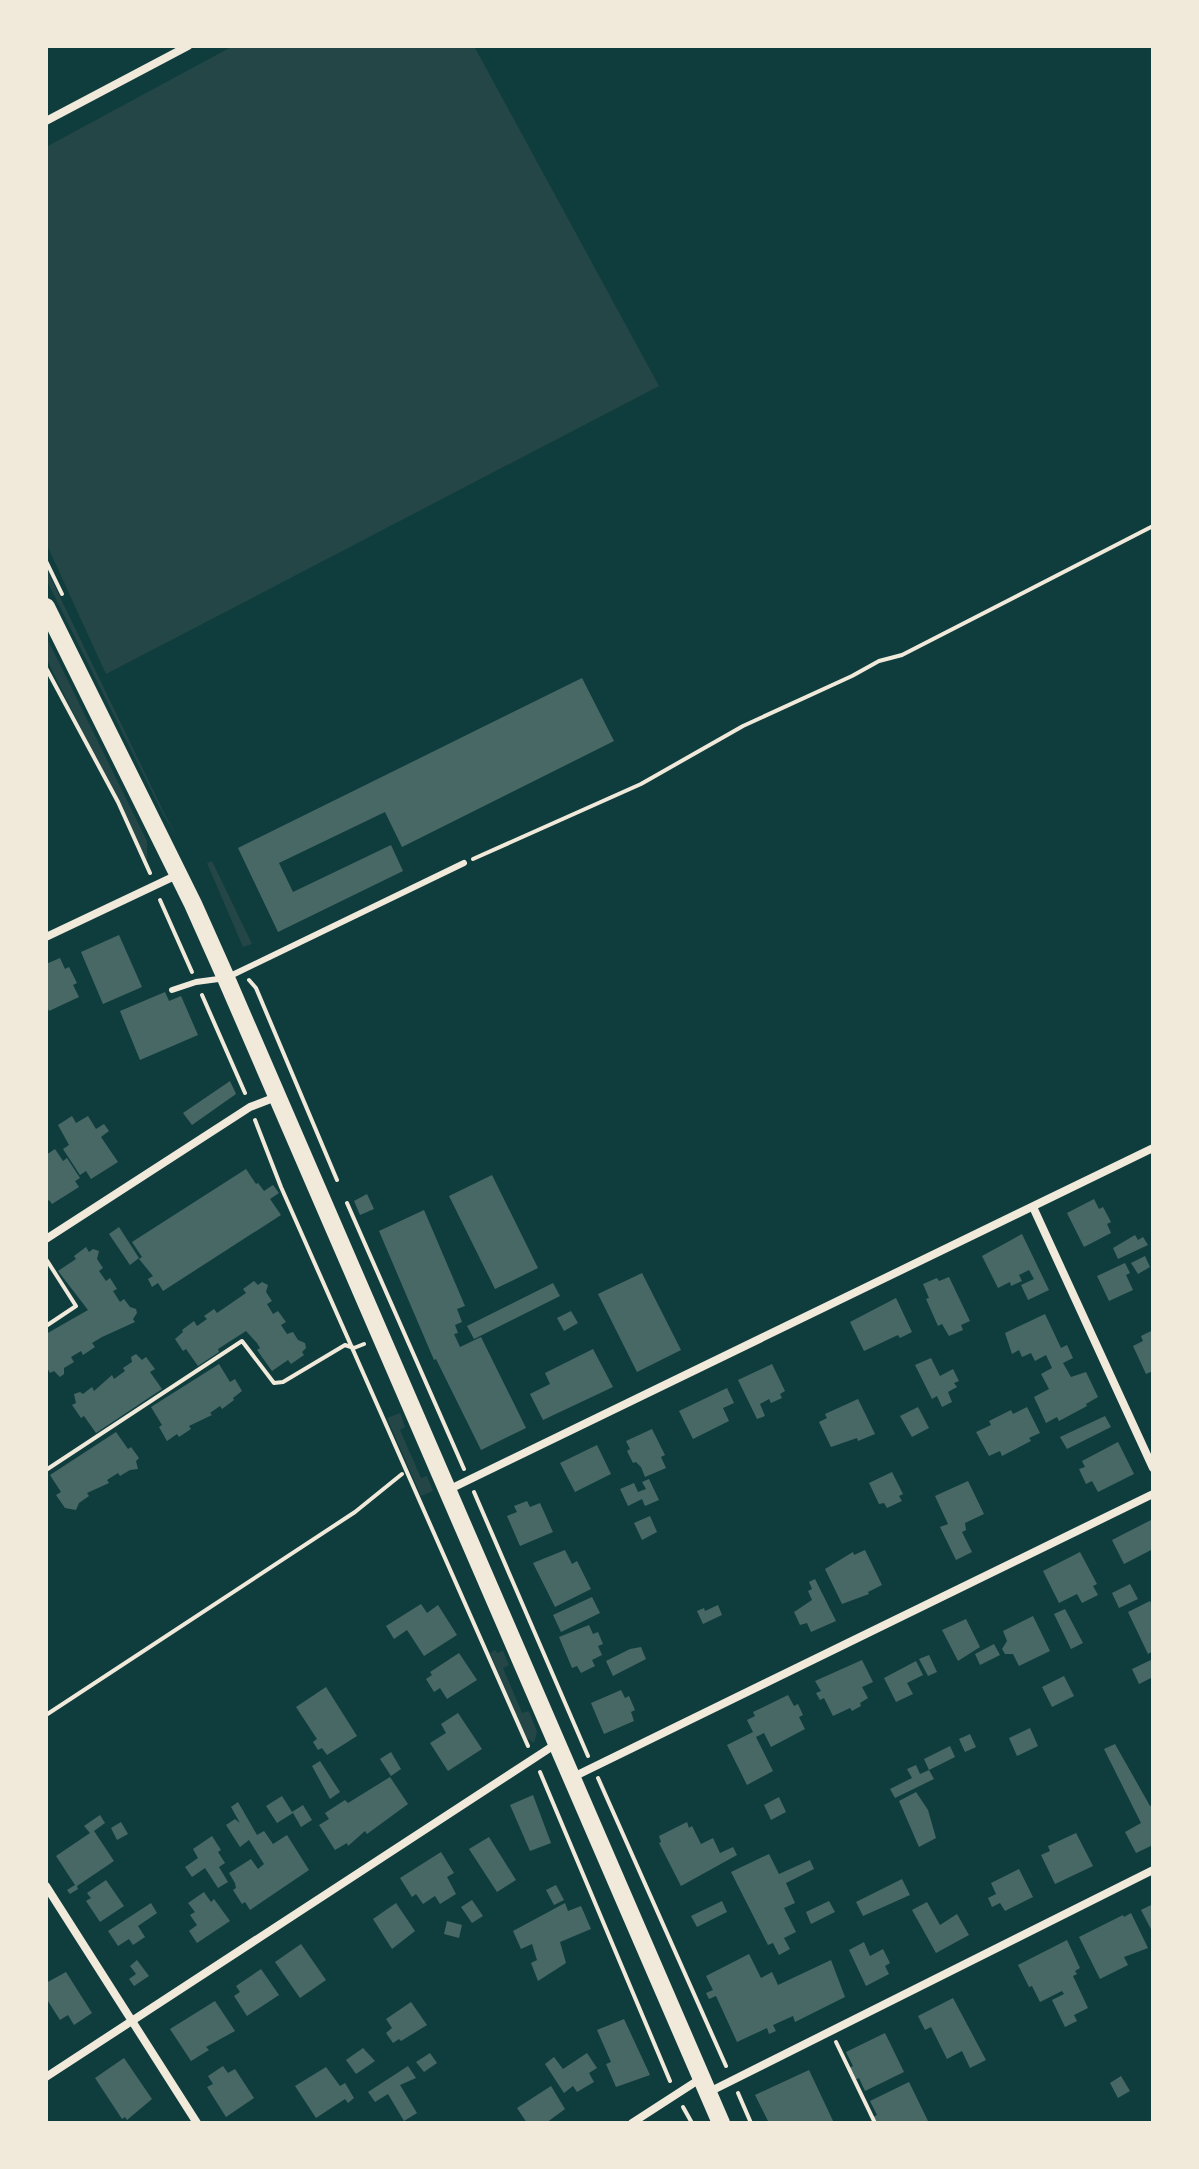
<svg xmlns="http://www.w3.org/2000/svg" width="1199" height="2169" font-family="'Fira Sans',sans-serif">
<rect width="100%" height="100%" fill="#0f3d3e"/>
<g fill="#244646">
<path d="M233 46H474L659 386 106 674 46 543V147Z"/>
<path d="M46 568 166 817 178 838 164 816 46 579Z"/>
<path d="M46 636 147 841V861L46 658Z"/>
<path d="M212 861 252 944 243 947 207 863Z"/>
<path d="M400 1413 405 1427 400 1430 421 1478 427 1476 433 1491 421 1496 387 1418Z"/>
<path d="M495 1650 497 1653 503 1651 509 1665 503 1668 522 1713 529 1711 537 1732 534 1743 526 1737 490 1653Z"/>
</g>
<g fill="#486865">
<path d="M582 678 614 741 402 847 385 812 279 863 293 892 391 845 403 871 278 932 238 848Z"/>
<path d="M119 935 142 987 103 1004 81 952Z"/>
<path d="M60 958 65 969 69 967 77 983 73 985 79 997 49 1011 46 1004V964Z"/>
<path d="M165 992 169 1001 181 996 198 1035 140 1060 120 1011Z"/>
<path d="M230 1081 236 1094 192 1125 183 1113Z"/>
<path d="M72 1116 76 1123 88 1116 96 1129 104 1124 109 1131 101 1137 118 1162 91 1179 86 1171 80 1175 63 1149 69 1145 58 1125Z"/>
<path d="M55 1149 63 1161 67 1158 80 1178 75 1181 79 1187 52 1204 49 1200 46 1202V1155Z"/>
<path d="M246 1169 256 1184 258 1183 264 1191 273 1185 279 1193 270 1199 281 1215 163 1291 158 1283 152 1287 148 1279 153 1276 139 1259 142 1257 132 1242Z"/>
<path d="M492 1175 538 1268 495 1289 449 1196Z"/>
<path d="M367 1194 374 1209 360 1215 354 1201Z"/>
<path d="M1094 1199 1099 1209 1103 1207 1111 1222 1107 1224 1111 1233 1084 1247 1067 1213Z"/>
<path d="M424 1210 465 1306 457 1309 462 1322 455 1325 458 1333 454 1334 460 1347 481 1337 526 1428 481 1450 436 1359 434 1360 379 1231Z"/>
<path d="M119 1227 139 1258 130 1265 109 1234Z"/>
<path d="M1022 1234 1049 1290 1028 1300 1021 1285 1034 1279 1029 1270 1019 1275 1022 1281 1011 1286 1010 1282 998 1288 982 1256Z"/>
<path d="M1135 1235 1138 1240 1143 1237 1148 1245 1118 1259 1113 1248Z"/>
<path d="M86 1247 89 1252 93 1249 99 1251 97 1259 103 1268 99 1271 106 1281 110 1278 117 1289 113 1291 120 1302 124 1299 130 1307 136 1309 137 1313 133 1319 135 1322 102 1337 92 1343 95 1347 83 1355 81 1351 71 1357 74 1362 64 1368V1374L60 1377 54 1371 50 1373 46 1366V1334L88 1310 58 1271 76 1259 74 1256Z"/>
<path d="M1145 1256 1150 1267 1138 1274 1131 1263Z"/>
<path d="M1125 1263 1130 1273 1126 1275 1133 1290 1109 1301 1097 1276Z"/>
<path d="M642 1273 681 1350 637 1372 598 1294Z"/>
<path d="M949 1277 970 1321 961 1325 963 1330 949 1336 942 1324 938 1326 926 1299 929 1298 923 1284 937 1278 939 1281Z"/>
<path d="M254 1281 258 1285 262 1282 268 1285 266 1292 272 1301 267 1304 273 1314 278 1311 286 1322 281 1325 287 1334 293 1332 298 1340 305 1343 306 1348 302 1352 304 1355 291 1364 288 1360 272 1371 257 1350 260 1348 257 1343 246 1331 218 1349 219 1352 198 1366 186 1349 183 1351 175 1339 183 1332 182 1330 194 1321 197 1326 207 1319 204 1316 214 1309 217 1313 246 1293 243 1289Z"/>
<path d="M553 1283 560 1296 474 1339 467 1326Z"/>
<path d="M896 1298 912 1332 900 1338 898 1335 864 1351 850 1322Z"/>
<path d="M571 1311 578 1323 564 1331 557 1318Z"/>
<path d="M1045 1314 1061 1348 1067 1345 1073 1358 1063 1363 1071 1377 1086 1372 1098 1397 1086 1404 1087 1406 1059 1421 1057 1417 1046 1423 1034 1397 1049 1389 1041 1374 1052 1368 1046 1355 1035 1361 1031 1353 1022 1357 1019 1350 1012 1354 1005 1333Z"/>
<path d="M1153 1330V1371L1146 1374 1133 1346 1143 1341 1141 1336Z"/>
<path d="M593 1349 613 1387 543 1420 530 1394 550 1384 545 1373Z"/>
<path d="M136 1354 142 1360 146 1357 155 1369 150 1372 162 1389 96 1433 84 1416 81 1418 72 1405 76 1403 74 1394 80 1392 83 1394 92 1387 94 1391 112 1375 114 1379 125 1371 123 1368 132 1362 131 1357Z"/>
<path d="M931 1358 940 1376 953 1369 959 1381 954 1383 957 1387 948 1392 952 1402 942 1407 937 1396 932 1399 915 1365Z"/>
<path d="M219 1364 230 1382 235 1379 242 1391 233 1398 234 1400 222 1409 220 1406 210 1413 212 1415 189 1426 191 1429 179 1437 177 1434 167 1441 159 1427 162 1425 151 1407Z"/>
<path d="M772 1364 785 1391 780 1394 782 1398 771 1403 769 1399 760 1404 765 1416 757 1419 738 1380Z"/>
<path d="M727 1388 734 1403 723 1408 729 1421 693 1439 679 1411Z"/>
<path d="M858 1399 875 1434 858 1441 857 1438 831 1447 819 1422 827 1418 825 1414Z"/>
<path d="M918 1407 929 1428 912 1437 900 1416Z"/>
<path d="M1027 1407 1040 1433 1029 1438 1031 1441 1002 1456 1000 1451 989 1456 976 1432 991 1425 989 1421 1011 1410 1013 1414Z"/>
<path d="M1105 1416 1111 1427 1067 1449 1060 1437Z"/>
<path d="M652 1429 665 1455 661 1457 666 1468 645 1477 641 1467 636 1462 633 1463 627 1451 630 1449 626 1441Z"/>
<path d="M116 1432 128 1449 131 1447 139 1458 136 1461 138 1469 130 1470 120 1476 118 1473 107 1480 109 1483 87 1493 89 1496 79 1503 76 1510 65 1508 56 1495 61 1492 50 1475Z"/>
<path d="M1118 1442 1134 1474 1098 1492 1092 1481 1086 1484 1079 1469 1085 1467 1082 1461Z"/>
<path d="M597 1445 611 1474 575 1492 560 1463Z"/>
<path d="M892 1472 903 1494 899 1496 902 1501 887 1508 884 1503 879 1504 869 1483Z"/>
<path d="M649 1479 659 1500 645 1506 642 1499 628 1506 620 1489 634 1483 638 1492 646 1489 642 1482Z"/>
<path d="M968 1481 984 1514 965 1523 966 1530 962 1532 972 1552 956 1560 940 1527 948 1524 935 1496Z"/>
<path d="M527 1501 530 1507 540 1503 553 1532 520 1546 507 1516 517 1512 514 1506Z"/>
<path d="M650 1516 657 1532 642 1540 634 1523Z"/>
<path d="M1153 1519V1549L1124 1564 1112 1540Z"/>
<path d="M565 1550 572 1564 577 1561 591 1589 555 1607 533 1563Z"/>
<path d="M865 1550 882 1585 868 1592 869 1594 842 1604 825 1569 853 1552 854 1555Z"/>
<path d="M1080 1552 1097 1584 1093 1586 1098 1595 1082 1603 1077 1594 1059 1603 1043 1571Z"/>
<path d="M815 1579 836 1621 811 1632 807 1623 800 1625 794 1612 812 1600 808 1591 812 1589 809 1582Z"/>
<path d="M1130 1584 1138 1599 1119 1608 1112 1593Z"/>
<path d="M592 1597 600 1613 561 1632 553 1615Z"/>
<path d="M1150 1601 1153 1607V1651L1148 1654 1128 1612Z"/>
<path d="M421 1604 427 1613 438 1605 457 1635 424 1656 407 1630 394 1639 386 1626Z"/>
<path d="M718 1605 722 1615 703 1624 697 1611 704 1608 705 1611Z"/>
<path d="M1065 1609 1083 1643 1071 1649 1054 1614Z"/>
<path d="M1033 1616 1050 1651 1019 1666 1013 1654H1005L1002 1649 1007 1641 1003 1631Z"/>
<path d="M966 1619 980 1647 958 1661 942 1630Z"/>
<path d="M589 1625 593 1634 598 1632 603 1644 598 1646 602 1655 592 1660 595 1666 581 1673 577 1666 572 1668 559 1637Z"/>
<path d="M994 1644 1000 1655 980 1665 975 1654Z"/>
<path d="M641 1647 646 1659 613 1676 606 1661 630 1649Z"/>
<path d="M459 1653 477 1680 447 1699 440 1688 434 1692 426 1679 432 1675 430 1672Z"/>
<path d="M929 1655 937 1672 928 1676 919 1659Z"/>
<path d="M1153 1659V1677L1139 1684 1132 1669Z"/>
<path d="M862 1660 873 1682 862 1687 868 1698 860 1703 861 1706 852 1711 850 1708 833 1716 824 1698 820 1700 816 1693 821 1691 815 1681Z"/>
<path d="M916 1661 923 1675 907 1683 913 1694 896 1702 884 1678Z"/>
<path d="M1064 1676 1074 1696 1052 1707 1042 1687Z"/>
<path d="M326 1687 357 1736 327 1755 322 1748 318 1750 313 1742 317 1739 296 1707Z"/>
<path d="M621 1690 625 1698 629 1696 635 1710 631 1712 634 1721 604 1734 591 1703Z"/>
<path d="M788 1695 794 1706 798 1704 803 1715 799 1717 805 1729 771 1747 764 1733 756 1737 773 1771 747 1785 727 1745 753 1732 747 1720 755 1716 753 1712Z"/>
<path d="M458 1713 482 1749 448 1771 430 1743 446 1733 441 1724Z"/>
<path d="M1030 1728 1038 1746 1017 1756 1009 1738Z"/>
<path d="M970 1734 976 1747 965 1752 959 1739Z"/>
<path d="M1115 1744 1150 1806 1153 1805V1845L1136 1853 1125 1832 1141 1823 1104 1749Z"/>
<path d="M950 1746 955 1757 929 1770 924 1759Z"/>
<path d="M391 1752 401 1769 391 1776 380 1759Z"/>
<path d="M320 1761 340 1792 330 1799 312 1766Z"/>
<path d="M916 1765 920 1774 929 1770 934 1779 895 1798 890 1789 912 1778 907 1769Z"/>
<path d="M390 1777 408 1804 367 1834 365 1831 348 1846 347 1843 335 1850 319 1825 329 1819 325 1813 345 1800 348 1803Z"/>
<path d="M916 1792 928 1810 936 1838 919 1847 899 1801Z"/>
<path d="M533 1795 551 1843 530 1851 510 1805Z"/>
<path d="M282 1796 292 1812 303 1805 312 1820 301 1827 293 1813 277 1823 266 1806Z"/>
<path d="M779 1797 786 1812 771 1820 764 1805Z"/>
<path d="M238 1802 257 1835 264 1831 273 1844 287 1835 309 1870 250 1910 245 1902 242 1904 233 1890 236 1888 235 1883 229 1873 251 1859 258 1869 264 1864 249 1840 240 1847 226 1825 235 1819 240 1823 231 1807Z"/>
<path d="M100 1815 105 1823 94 1831 114 1861 77 1886 78 1889 70 1894 67 1890 75 1885 56 1856 90 1833 84 1826Z"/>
<path d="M121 1822 128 1834 117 1840 111 1828Z"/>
<path d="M687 1822 689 1828 692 1826 701 1844 713 1838 720 1853 733 1847 737 1855 681 1886 659 1843 661 1842 659 1836Z"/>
<path d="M1076 1833 1093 1866 1055 1884 1041 1855 1050 1851 1048 1846Z"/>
<path d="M212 1836 221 1850 218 1852 225 1863 219 1867 228 1882 218 1888 205 1868 192 1877 185 1867 198 1858 193 1849Z"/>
<path d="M489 1837 516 1880 497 1892 469 1849Z"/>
<path d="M441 1852 454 1873 447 1877 456 1894 440 1904 435 1896 423 1904 416 1894 412 1897 400 1878Z"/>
<path d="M769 1854 779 1874 810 1860 814 1869 786 1883 795 1903 784 1908 796 1932 784 1938 790 1949 779 1955 773 1943 768 1945 731 1872Z"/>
<path d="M1019 1869 1033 1897 1005 1911 1000 1903 992 1907 988 1898 996 1894 991 1883Z"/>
<path d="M902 1879 910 1895 863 1916 856 1902Z"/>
<path d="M106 1880 124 1906 100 1922 86 1901 91 1898 87 1893Z"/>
<path d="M556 1885 564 1900 554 1905 546 1890Z"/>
<path d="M204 1892 211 1902 214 1899 230 1921 197 1943 189 1931 197 1925 190 1915 195 1912 188 1903Z"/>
<path d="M472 1900 483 1916 472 1923 461 1907Z"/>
<path d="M722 1901 727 1912 697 1927 691 1916Z"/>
<path d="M829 1901 835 1912 811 1924 806 1912Z"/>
<path d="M927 1902 940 1925 957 1914 969 1935 936 1953 912 1910Z"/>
<path d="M151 1903 157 1913 138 1926 145 1937 133 1945 129 1939 118 1946 108 1931Z"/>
<path d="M396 1903 415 1931 392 1949 373 1919Z"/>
<path d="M565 1903 568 1911 581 1906 591 1929 560 1942 566 1963 538 1981 531 1963 537 1960 532 1944 521 1949 513 1931Z"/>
<path d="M1153 1904V1933L1141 1910Z"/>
<path d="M1131 1913 1148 1948 1124 1957 1128 1965 1100 1979 1079 1937 1123 1915 1124 1917Z"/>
<path d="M447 1921 462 1925 459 1938 444 1934Z"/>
<path d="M1067 1940 1080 1968 1075 1971 1077 1974 1073 1976 1088 2008 1074 2015 1077 2021 1065 2027 1052 2000 1064 1994 1062 1991 1040 2002 1032 1986 1029 1987 1018 1965Z"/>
<path d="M864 1942 870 1956 883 1949 890 1963 885 1966 889 1974 866 1986 849 1950Z"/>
<path d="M301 1944 326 1980 300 1998 275 1962Z"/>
<path d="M749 1954 761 1978 772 1972 778 1985 831 1960 845 1997 795 2022 793 2016 773 2025 776 2031 769 2034 767 2028 737 2042 716 1996 709 1999 706 1993 713 1990 706 1976Z"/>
<path d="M137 1960 149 1976 134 1986 129 1979 136 1974 130 1966Z"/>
<path d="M261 1969 279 1995 247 2016 234 1996 240 1992 236 1986Z"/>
<path d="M66 1972 92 2013 74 2025 68 2015 60 2020 46 1998V1983Z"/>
<path d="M953 1998 986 2060 970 2068 962 2051 947 2059 931 2027 925 2030 918 2016Z"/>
<path d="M215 2001 235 2031 206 2047 209 2050 191 2061 170 2029Z"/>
<path d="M411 2002 427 2025 401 2041 399 2039 393 2043 386 2033 392 2028 386 2019Z"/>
<path d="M624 2019 650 2075 616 2087 606 2064 611 2062 597 2030Z"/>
<path d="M885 2033 904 2072 865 2091 859 2078 855 2080 849 2068 853 2066 846 2052Z"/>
<path d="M363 2048 375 2061 356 2074 346 2060Z"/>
<path d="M430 2053 437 2063 424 2072 416 2062Z"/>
<path d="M587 2053 597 2068 589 2073 594 2082 577 2092 573 2086 564 2093 545 2064 554 2057 563 2069Z"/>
<path d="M124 2058 152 2099 127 2120 125 2117 122 2119 95 2078Z"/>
<path d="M223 2066 228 2073 235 2069 254 2098 226 2117 207 2087 213 2084 208 2076Z"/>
<path d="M408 2066 416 2078 400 2085 417 2113 404 2121 388 2094 375 2102 368 2092Z"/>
<path d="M326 2067 340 2086 345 2083 354 2098 348 2103 345 2099 316 2118 295 2086Z"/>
<path d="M809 2070 834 2123H769L755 2095Z"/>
<path d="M1121 2076 1130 2091 1118 2098 1110 2083Z"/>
<path d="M909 2082 928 2121 876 2123 873 2117 877 2115 870 2101Z"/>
<path d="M551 2086 565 2109 546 2123H527L517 2108Z"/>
</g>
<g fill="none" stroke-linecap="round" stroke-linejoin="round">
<g stroke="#f1e9da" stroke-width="4">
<path d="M46 561 62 594"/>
<path d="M46 668 118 802 150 873"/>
<path d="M473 859 641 784 743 726 852 676 879 661 902 655 1153 526"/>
<path d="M160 900 192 972"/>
<path d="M249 980 256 988 337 1180"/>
<path d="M202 995 245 1093"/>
<path d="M255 1120 281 1187 528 1746"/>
<path d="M347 1203 464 1469"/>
<path d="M46 1259 76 1306 46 1326"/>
<path d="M46 1470 242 1341 274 1383 283 1382 345 1345 354 1348 364 1344"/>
<path d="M474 1492 588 1756"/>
<path d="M46 1715 355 1512 402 1474"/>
<path d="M540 1772 670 2081"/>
<path d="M598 1778 726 2066"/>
<path d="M836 2042 875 2123"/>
<path d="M738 2093 751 2123"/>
<path d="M683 2107 692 2123"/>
</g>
<path stroke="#f1e9da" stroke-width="6" d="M172 990 196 982 226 978 464 863"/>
<g stroke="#f1e9da" stroke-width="8">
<path d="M46 121 188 46"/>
<path d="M46 937 177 875"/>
<path d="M1033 1207 1153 1468"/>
<path d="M46 1239 250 1107 276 1097"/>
<path d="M448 1490 1153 1148"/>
<path d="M571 1778 1153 1494"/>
<path d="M46 1886 197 2123"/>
<path d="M46 2077 556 1744"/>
<path d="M707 2093 1153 1870"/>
<path d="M632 2123 700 2079"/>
</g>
<path stroke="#f1e9da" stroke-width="18" d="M46 607 193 904 226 978 721 2123"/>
</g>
<rect width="1199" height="2169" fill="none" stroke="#f1e9da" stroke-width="96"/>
</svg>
